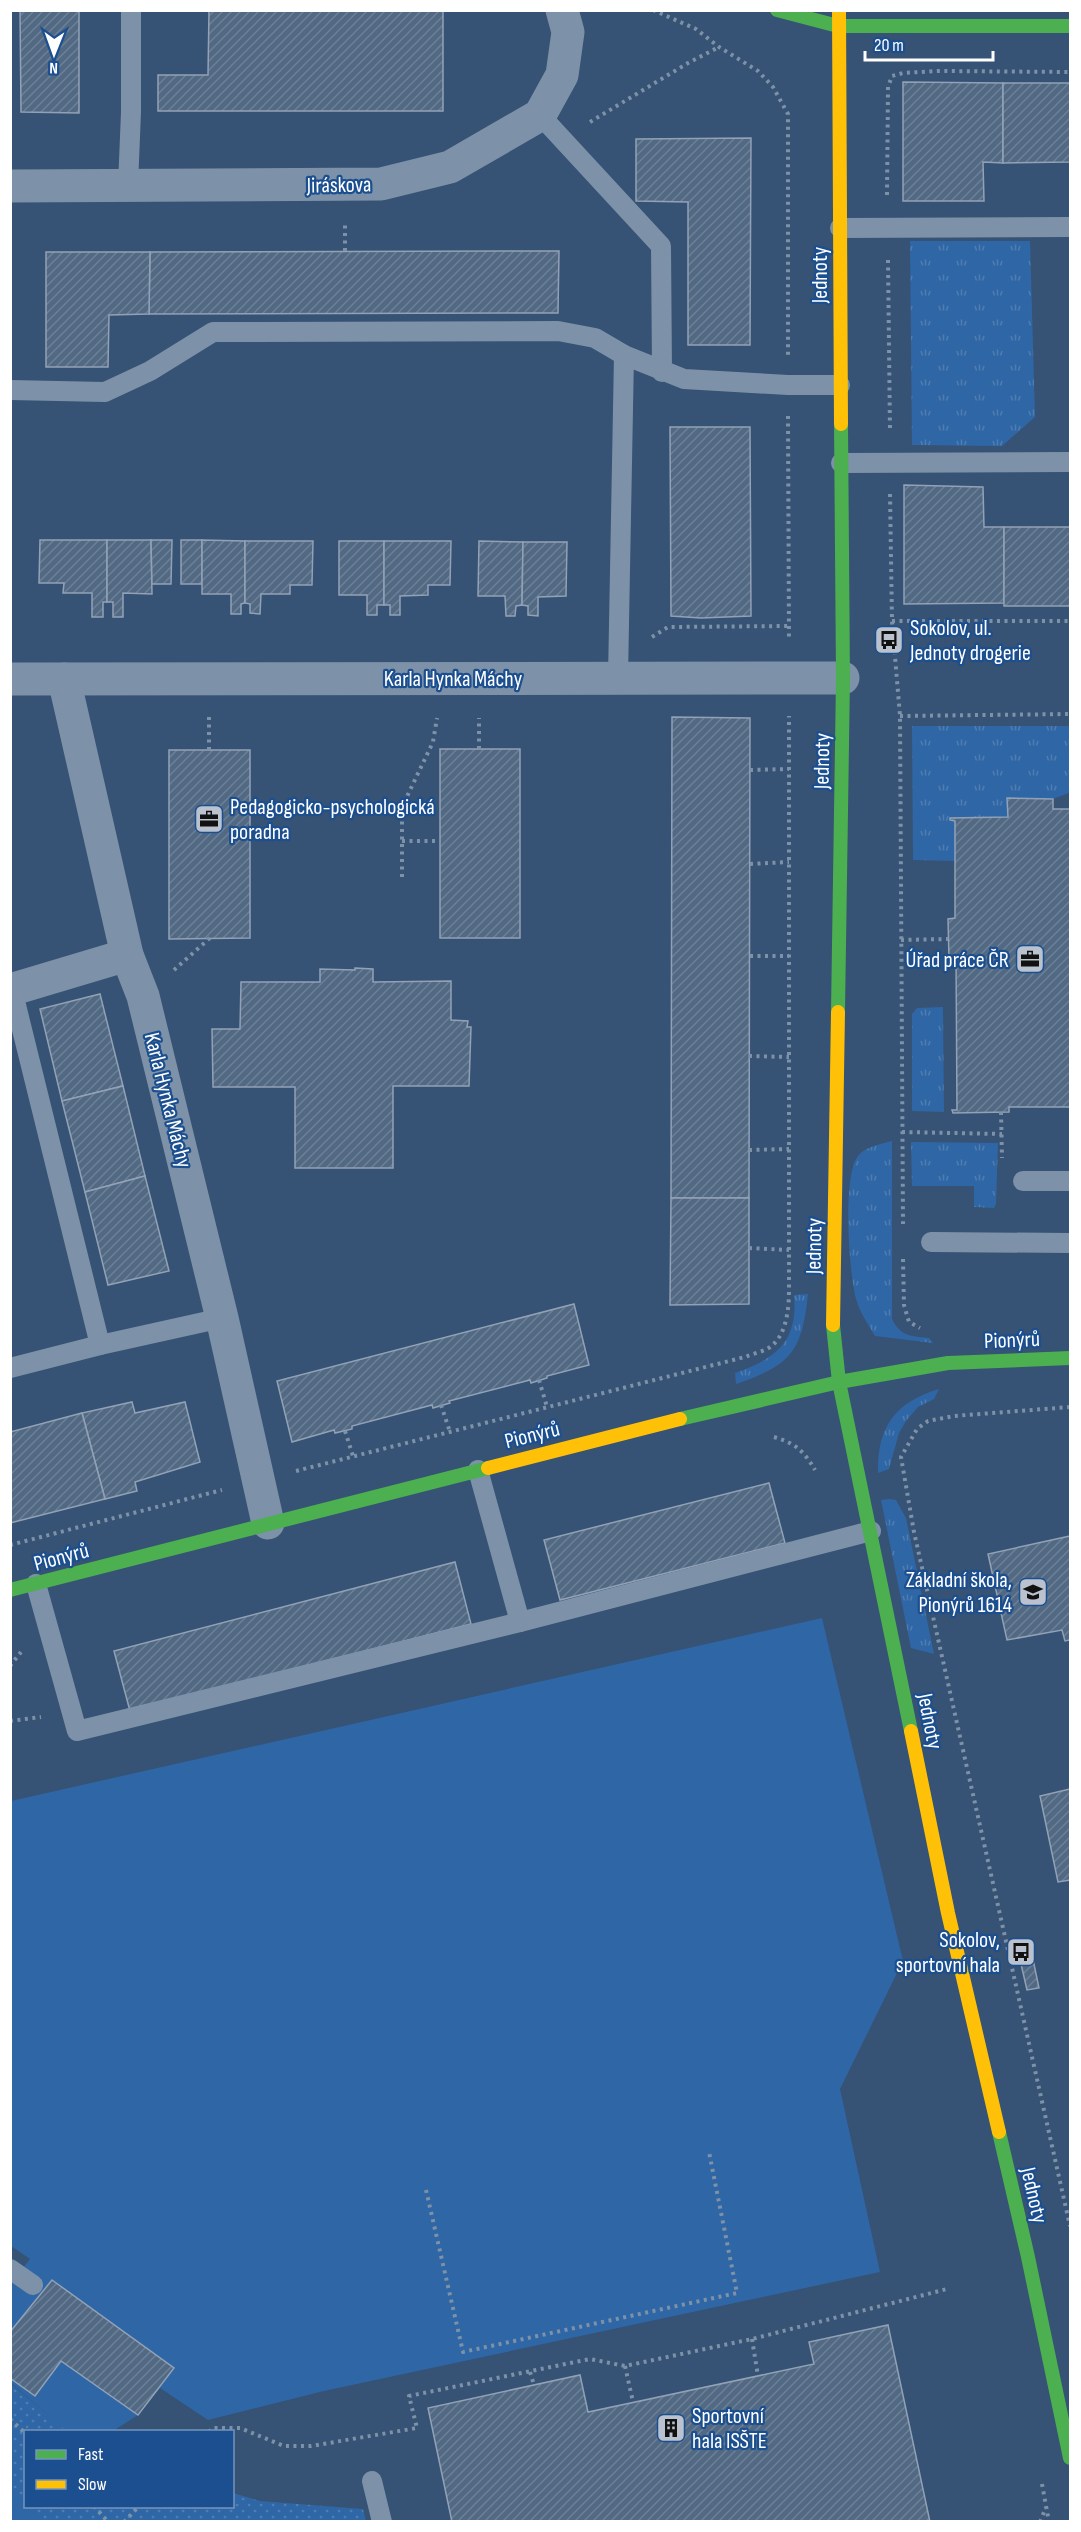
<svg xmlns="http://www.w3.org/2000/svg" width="1081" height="2532" font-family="'Sofia Sans Condensed',sans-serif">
<defs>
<pattern id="grass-tufts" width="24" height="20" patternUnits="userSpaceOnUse" patternTransform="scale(1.5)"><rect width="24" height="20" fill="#2f66a5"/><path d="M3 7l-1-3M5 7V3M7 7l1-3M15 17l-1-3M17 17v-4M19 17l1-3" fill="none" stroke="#4e7db2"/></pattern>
<pattern id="park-dots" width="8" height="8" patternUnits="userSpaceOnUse" patternTransform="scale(1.5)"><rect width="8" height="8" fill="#2f66a5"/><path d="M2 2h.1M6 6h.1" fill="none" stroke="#4e7db2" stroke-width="1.8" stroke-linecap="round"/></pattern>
<pattern id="building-hatch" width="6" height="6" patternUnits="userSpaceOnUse" patternTransform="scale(1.5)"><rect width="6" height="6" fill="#526984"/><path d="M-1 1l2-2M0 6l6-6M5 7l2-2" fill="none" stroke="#6c8096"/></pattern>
</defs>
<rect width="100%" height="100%" fill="#365274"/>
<g fill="url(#grass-tufts)">
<path d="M910 241H1030L1035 417 1002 446 912 445Z"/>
<path d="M912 726H1069V793L1053 799 1008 798V817L951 818V820L955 821V861L913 860Z"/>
<path d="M943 1007 944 1112 912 1111V1014L917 1008Z"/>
<path d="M892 1141V1319C901 1337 911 1336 929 1338L933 1343 875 1336C868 1324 860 1313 856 1299 849 1272 842 1177 858 1156 866 1146 881 1144 892 1141Z"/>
<path d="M911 1142 998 1143 996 1204 994 1208 974 1207V1186H912Z"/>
<path d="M808 1294C802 1352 791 1365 736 1384L735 1373C776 1358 798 1343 794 1295Z"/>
<path d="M939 1389 934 1399 918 1407 906 1421 899 1433 889 1469 878 1473C877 1427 895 1402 939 1389Z"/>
<path d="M889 1499 896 1500 906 1518 934 1654 911 1648 881 1500Z"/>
</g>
<path fill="url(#park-dots)" d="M10 2383 68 2431 26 2432V2506H232L233 2493 260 2501 363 2509 366 2521H11Z"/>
<g fill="#2f66a5">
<path d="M822 1618 903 1961 840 2089 880 2272 324 2391 208 2420 160 2388 138 2415 113 2431 68 2432 11 2383V2283L30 2259 11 2246V1801Z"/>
<path d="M10 2487 25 2502 26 2506 30 2507 45 2521H11Z"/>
</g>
<g fill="url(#building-hatch)" stroke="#92a2b6" stroke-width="1.5">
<path d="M20 10H79V113L21 112Z"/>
<path d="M209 10H443V111H158V75H208Z"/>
<path d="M903 82 1003 83V163L983 162 984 201H903Z"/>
<path d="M1003 83H1070V162L1003 163Z"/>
<path d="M751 138 750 345H688V202L636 201V139Z"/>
<path d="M559 251 558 313 149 314 150 252Z"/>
<path d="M46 252H150L149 314 109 315 108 367H46Z"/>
<path d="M670 427H750L751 616 701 618 671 616Z"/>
<path d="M904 485 983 487 984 527H1004V603L904 604Z"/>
<rect x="1004" y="527" width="66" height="79"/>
<path d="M40 540H107V602H103V617H92V593H63L64 583H39Z"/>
<path d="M107 540H151L152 594 123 593V617H113V602H107Z"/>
<path d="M151 540H172L171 584H152Z"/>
<rect x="181" y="540" width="21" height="44"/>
<path d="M202 540 245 541V603L241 604V614H231V594H202Z"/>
<path d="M245 541H313L312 585H290V594H261L260 614 250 613V604L245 603Z"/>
<path d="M339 541H384V605H377V615H367V595H339Z"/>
<path d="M384 541H451L450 585H428V595L400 596V615H390V605H384Z"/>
<path d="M479 541 523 542 522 605 516 606 515 616H506L505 596H478Z"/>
<path d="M523 542H567L566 596 538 597V616L528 615V606L522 605Z"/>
<path d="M672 717 750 718 749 1198H671Z"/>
<rect x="440" y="749" width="80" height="189"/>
<path d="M169 750H250V938L169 939Z"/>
<path d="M1007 798 1053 799V809H1070V1107H1009V1112L953 1113 952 1110H957L956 958 949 959 948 919 955 918V821L950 820V818L1008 817Z"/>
<path d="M355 968 373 969V982L451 981V1020L468 1021 467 1027H471L469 1086H393V1168H295V1087H213L212 1029H240L241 982H320V969L355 970Z"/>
<path d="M100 994 123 1086 62 1101 40 1009Z"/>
<path d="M123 1086 145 1176 85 1192 62 1101Z"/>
<path d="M145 1176 169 1271 108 1285 85 1192Z"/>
<path d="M671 1198H749V1304L670 1305Z"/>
<path d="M574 1304 589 1365 547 1376V1378L531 1383 530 1380 449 1401 450 1403 433 1408 432 1405 352 1426V1429L335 1433 334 1430 292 1442 277 1381Z"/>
<path d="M132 1402 135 1413 185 1402 200 1462 135 1482 137 1491 105 1499 82 1413Z"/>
<path d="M82 1413 105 1499 10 1523V1432Z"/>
<path d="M769 1483 785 1543 560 1600 544 1540Z"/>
<path d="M1070 1536V1640L1065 1641 1062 1630 1007 1640 988 1554Z"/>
<path d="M455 1562 471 1624 130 1711 114 1651Z"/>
<path d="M1070 1789V1880L1058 1882 1040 1796Z"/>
<path d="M1031 1950 1039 1988 1027 1990 1018 1951Z"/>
<path d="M52 2280 174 2368 138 2415 61 2361 35 2396 10 2378V2332Z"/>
<path d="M888 2325 930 2522H452L428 2408 580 2375 588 2412 814 2364 809 2342Z"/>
</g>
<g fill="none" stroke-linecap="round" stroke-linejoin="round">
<g stroke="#7d92a8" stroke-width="4" stroke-dasharray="3 4.5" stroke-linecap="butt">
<path d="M653 10 696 29 719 47 758 71 773 87 788 114V355"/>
<path d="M590 122 688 63 719 47"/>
<path d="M887 195 888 87 892 76 903 73 939 71 1070 72"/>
<path d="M345 251V222"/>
<path d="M888 260 890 432"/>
<path d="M788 416 789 640"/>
<path d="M890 494 892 621 900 716 903 1224"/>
<path d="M892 621H1070"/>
<path d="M652 637 668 627 789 626"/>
<path d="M900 716 1070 714"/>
<path d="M479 749V718"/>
<path d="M209 750V716"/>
<path d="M750 770 789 769"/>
<path d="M402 841H440"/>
<path d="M750 864 789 862"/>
<path d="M402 877V807L433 742 437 718"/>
<path d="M901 940 948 939"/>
<path d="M750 956H789"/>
<path d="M174 970 210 938"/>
<path d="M749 1056 789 1057"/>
<path d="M1001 1112 1002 1158"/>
<path d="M902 1132 1002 1134"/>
<path d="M749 1150 789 1149"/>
<path d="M749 1248 789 1250"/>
<path d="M903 1259 904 1305 909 1322 920 1328"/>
<path d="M539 1380 547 1407"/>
<path d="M441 1405 450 1432"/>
<path d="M1070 1407 954 1416 928 1421 917 1429 901 1457 914 1532 1070 2226"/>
<path d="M345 1431 353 1456"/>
<path d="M774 1437C795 1443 804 1451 815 1470"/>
<path d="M296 1471 745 1357C752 1354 761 1352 767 1349 787 1338 789 1308 789 1289V716"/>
<path d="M10 1545 222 1490"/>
<path d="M10 1666 21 1652"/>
<path d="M10 1721 41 1717"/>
<path d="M426 2190 463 2352 737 2293 709 2152"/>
<path d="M752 2339 758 2376"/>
<path d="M625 2366 633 2402"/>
<path d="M530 2372 534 2385"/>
<path d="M10 2419 26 2434"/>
<path d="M209 2432 212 2428H240L284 2446H311L417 2428 409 2396 590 2359 625 2366 752 2339 947 2289"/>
<path d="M1042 2484 1049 2522"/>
<path d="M94 2506 108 2522"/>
<path d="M124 2522 139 2506"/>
<path d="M1040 2522 1046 2507"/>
</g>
<g stroke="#7d92a8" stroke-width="20">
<path d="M540 115 661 246 662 372"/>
<path d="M128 186 131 112V10"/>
<path d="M840 228 1070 227"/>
<path d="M10 390 105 392 150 371 213 332 558 331 595 338 624 355 684 379 788 385H840"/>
<path d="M841 463 1070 462"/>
<path d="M618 678 624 355"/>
<path d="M12 989 100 1345"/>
<path d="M1023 1181H1070"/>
<path d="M931 1242 1070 1243"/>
<path d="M10 1368 100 1345 222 1318"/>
<path d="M478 1470 520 1622"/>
<path d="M36 1584 77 1731 520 1622 871 1531"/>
<path d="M10 2269 33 2285"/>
<path d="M372 2481 382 2522"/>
</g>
<g stroke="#7d92a8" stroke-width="33">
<path d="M10 186 381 184 450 167 540 115 562 75 568 32 562 10"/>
<path d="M10 679 843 678"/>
<path d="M64 679 127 955 143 996 222 1318 268 1523"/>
<path d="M10 990 127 955"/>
</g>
<g stroke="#4caf50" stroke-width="14">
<path d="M777 10 838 26H1070"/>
<path d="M838 1012 843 678 841 424"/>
<path d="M833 1325 839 1382 911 1731"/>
<path d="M680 1419 839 1382 948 1363 1070 1358"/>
<path d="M10 1590 488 1468"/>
<path d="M999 2132 1028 2257 1070 2458"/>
</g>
<g stroke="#ffc107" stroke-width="14">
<path d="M839 10 841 424"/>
<path d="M833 1325 838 1012"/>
<path d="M488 1468 680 1419"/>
<path d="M911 1731 948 1913 999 2132"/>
</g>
</g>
<defs>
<g id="bus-square" transform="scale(1.5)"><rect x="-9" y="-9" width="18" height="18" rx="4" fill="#b9c2ce" stroke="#1b4f8f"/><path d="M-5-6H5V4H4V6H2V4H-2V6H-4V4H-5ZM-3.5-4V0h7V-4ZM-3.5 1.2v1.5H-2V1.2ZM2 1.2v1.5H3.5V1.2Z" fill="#111"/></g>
<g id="office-square" transform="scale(1.5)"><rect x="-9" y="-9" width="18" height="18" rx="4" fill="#b9c2ce" stroke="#1b4f8f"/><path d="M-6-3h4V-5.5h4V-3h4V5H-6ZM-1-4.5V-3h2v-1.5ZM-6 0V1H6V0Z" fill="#111"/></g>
<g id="school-square" transform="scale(1.5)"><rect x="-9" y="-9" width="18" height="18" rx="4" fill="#b9c2ce" stroke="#1b4f8f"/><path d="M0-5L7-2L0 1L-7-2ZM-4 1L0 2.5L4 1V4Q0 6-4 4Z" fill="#111"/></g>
<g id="building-square" transform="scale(1.5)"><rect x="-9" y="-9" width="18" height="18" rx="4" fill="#b9c2ce" stroke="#1b4f8f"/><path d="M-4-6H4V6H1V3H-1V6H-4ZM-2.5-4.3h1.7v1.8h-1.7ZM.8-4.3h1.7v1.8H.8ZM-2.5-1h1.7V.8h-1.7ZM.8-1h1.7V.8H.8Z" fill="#111"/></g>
</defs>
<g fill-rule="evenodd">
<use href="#bus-square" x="889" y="640"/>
<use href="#office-square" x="209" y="819"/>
<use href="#office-square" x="1030" y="959"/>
<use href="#school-square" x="1033" y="1592"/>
<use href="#bus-square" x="1021" y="1952"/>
<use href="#building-square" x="671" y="2428"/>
</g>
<g text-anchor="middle" stroke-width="4.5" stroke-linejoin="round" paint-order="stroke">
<g font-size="22" fill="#fff" stroke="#1b4f8f">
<text transform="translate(339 184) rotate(-1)" y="8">Jiráskova</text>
<text transform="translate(819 275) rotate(-90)" y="8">Jednoty</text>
<text x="453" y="686">Karla Hynka Máchy</text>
<text transform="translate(821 761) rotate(-89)" y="8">Jednoty</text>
<text transform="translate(169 1100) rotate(76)" y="8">Karla Hynka Máchy</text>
<text transform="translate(813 1246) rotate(-89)" y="8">Jednoty</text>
<text transform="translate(1012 1339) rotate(-2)" y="8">Pionýrů</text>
<text transform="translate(532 1434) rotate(-14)" y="8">Pionýrů</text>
<text transform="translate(61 1556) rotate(-15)" y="8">Pionýrů</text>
<text transform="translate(931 1721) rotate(79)" y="8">Jednoty</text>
<text transform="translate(1035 2195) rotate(77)" y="8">Jednoty</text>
</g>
<g font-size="22" fill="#fff" stroke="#1b4f8f" text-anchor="start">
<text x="910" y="635">Sokolov, ul.<tspan x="910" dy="25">Jednoty drogerie</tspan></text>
<text x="230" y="814">Pedagogicko-psychologická<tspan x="230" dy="25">poradna</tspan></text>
<text x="1009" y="967" text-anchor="end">Úřad práce ČR</text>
<text x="1012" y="1587" text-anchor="end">Základní škola,<tspan x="1012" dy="25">Pionýrů 1614</tspan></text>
<text x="1000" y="1947" text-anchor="end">Sokolov,<tspan x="1000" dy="25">sportovní hala</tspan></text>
<text x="692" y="2423">Sportovní<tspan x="692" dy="25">hala ISŠTE</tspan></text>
</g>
</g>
<rect width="1081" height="2532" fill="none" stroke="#ffffff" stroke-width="24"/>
<rect x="24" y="2430" width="210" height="78" fill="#1b4f8f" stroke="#7695bc" stroke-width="1.5"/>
<rect x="36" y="2450" width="30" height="9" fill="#4caf50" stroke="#7695bc" stroke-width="1.5"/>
<text x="78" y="2460" font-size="18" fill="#ffffff">Fast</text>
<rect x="36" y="2480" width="30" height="9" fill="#ffc107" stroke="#7695bc" stroke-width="1.5"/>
<text x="78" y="2490" font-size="18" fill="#ffffff">Slow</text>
<g transform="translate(54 54) rotate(181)" stroke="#1b4f8f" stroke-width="4.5" paint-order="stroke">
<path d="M0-4.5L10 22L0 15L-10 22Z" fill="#ffffff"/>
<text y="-9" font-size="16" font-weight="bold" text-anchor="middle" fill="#ffffff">N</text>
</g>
<path d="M865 51v9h128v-9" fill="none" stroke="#ffffff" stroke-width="3"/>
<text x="874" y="51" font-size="18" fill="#ffffff" stroke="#1b4f8f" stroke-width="4.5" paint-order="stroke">20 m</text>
</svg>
